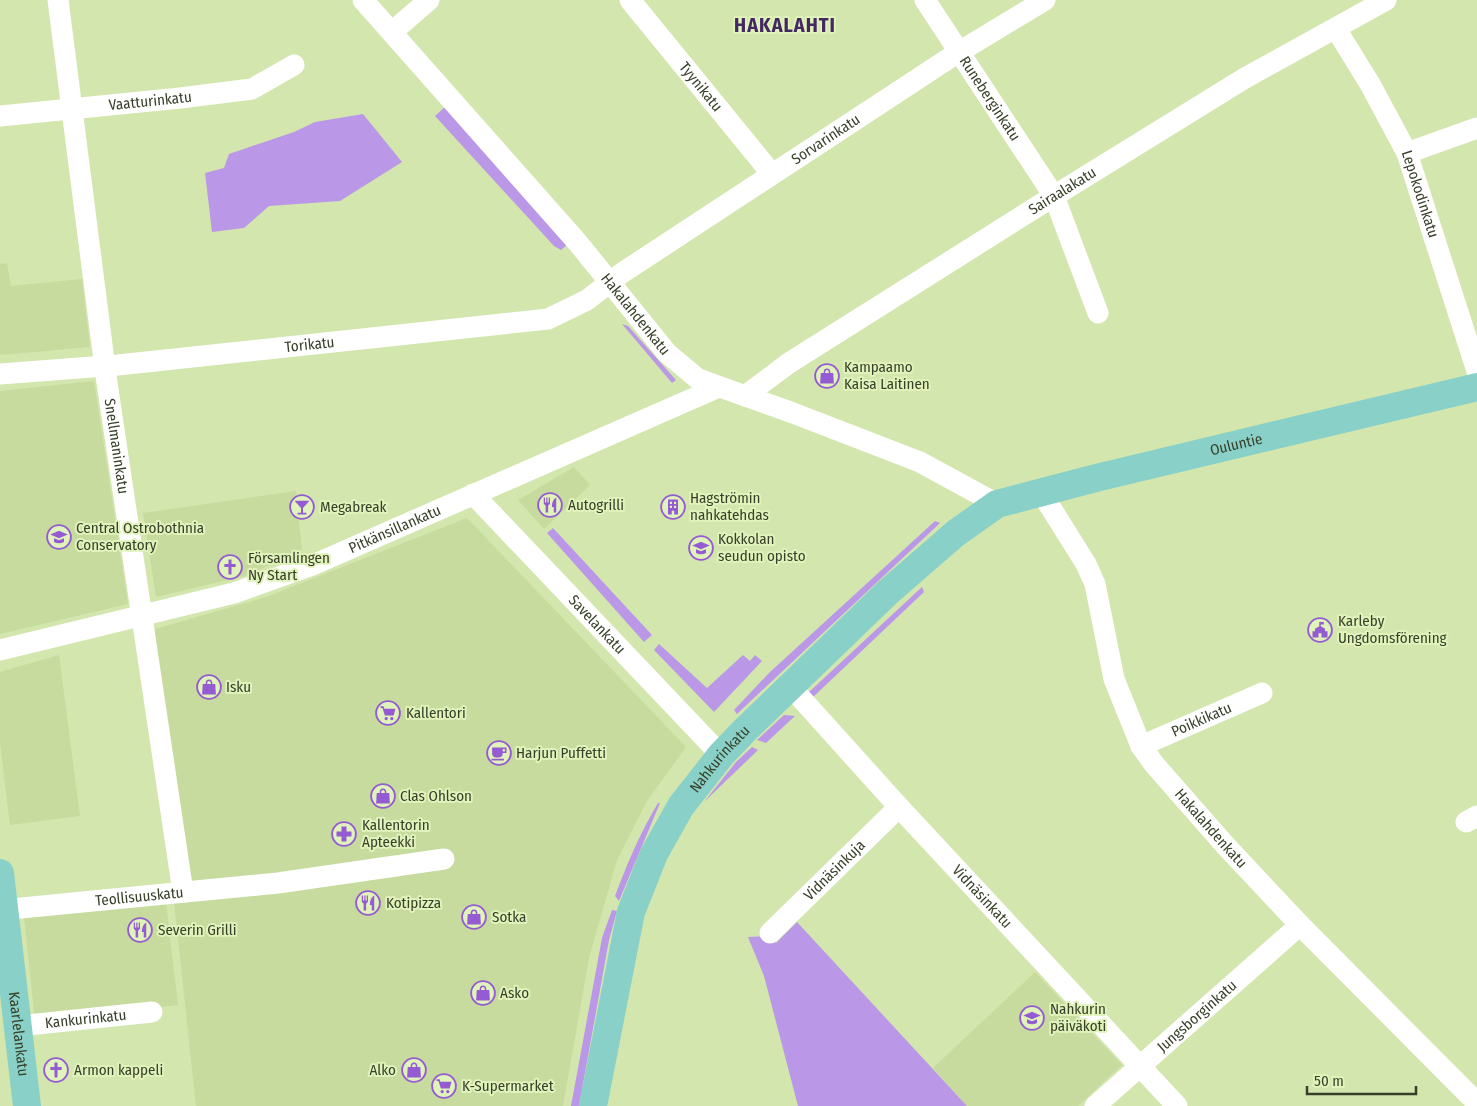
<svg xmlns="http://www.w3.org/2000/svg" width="1477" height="1106" font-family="'Fira Sans Condensed',sans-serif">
<rect width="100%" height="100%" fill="#d3e6ae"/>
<g fill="#c6db9d">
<path d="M7 263 11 286 82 279 90 347 0 355V264Z"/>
<path d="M94 381 128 604 0 634V391Z"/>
<path d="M574 467 590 485 544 529 518 500Z"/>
<path d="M296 491 302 550 248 575 156 597 143 513Z"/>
<path d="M467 518 686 747 647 801 617 860 589 958 563 1106H196L174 902 155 629 266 597Z"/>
<path d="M59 655 80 816 10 825 0 743V672Z"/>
<path d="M166 902 178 1005 35 1021 24 916Z"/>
<path d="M1035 972 1122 1065 1078 1106H967L933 1068Z"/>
</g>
<g fill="#ba97e7">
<path d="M445 107 568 244 561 250 554 246 435 116Z"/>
<path d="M363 114 402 162 340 201 269 206 244 228 212 232 205 173 224 168 229 154 294 132 315 122Z"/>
<path d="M622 324 628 326 676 380 672 383Z"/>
<path d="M935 521 940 523 737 714 734 710 769 673Z"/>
<path d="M553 528 652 635 644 642 547 533Z"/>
<path d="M922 587 924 592 812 698 808 693Z"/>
<path d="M659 644 707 688 743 655 750 661 755 655 762 661 714 712 654 650Z"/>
<path d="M784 715 795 716 766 743 757 740Z"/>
<path d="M752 747 758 750 704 802 736 762Z"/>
<path d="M658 803H660L619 901 615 896C627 864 640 833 658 803Z"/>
<path d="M612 910 617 911 609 940 579 1106H571L602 938Z"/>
<path d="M797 922 967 1106H798L764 976 748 937 767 936 776 943Z"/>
</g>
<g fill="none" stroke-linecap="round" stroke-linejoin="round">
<g stroke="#fff" stroke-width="21">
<path id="s1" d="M58 0 106 376 183 892"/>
<path id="s2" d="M363 0 578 243 667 353 698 379 793 413 920 462 997 504"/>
<path id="s3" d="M630 0 772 174"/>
<path id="s4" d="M925 0 1054 196 1098 313"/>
<path id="s5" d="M1336 29 1370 84 1407 153 1477 371"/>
<path d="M392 32 429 0"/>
<path id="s6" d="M0 116 180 98 252 89 294 65"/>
<path d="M1407 153 1477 128"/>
<path id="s7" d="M0 374 118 365 548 319 587 300 622 273 954 55 1045 0"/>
<path id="s8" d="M745 396 789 363 1054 196 1245 78 1386 0"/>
<path id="s9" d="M1041 492 1086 564 1095 584 1114 679 1141 746 1154 764 1225 845 1300 925 1477 1103"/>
<path id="s10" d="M473 494 721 755"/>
<path id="s11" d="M0 650 234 593 315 564 719 387"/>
<path id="s12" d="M790 686 899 807 1177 1106"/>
<path id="s13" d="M1141 746 1262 693"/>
<path d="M1466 822 1477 816"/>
<path id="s14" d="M0 910 278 883 444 859"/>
<path id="s15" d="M770 933 899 807"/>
<path id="s16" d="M18 1026 152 1012"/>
<path id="s17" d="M1095 1106 1300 925"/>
</g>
<g stroke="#89d1c8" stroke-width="28">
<path id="s18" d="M0 873 27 1106"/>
<path id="s19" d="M593 1106 631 912 654 854 681 806 721 755 745 730 888 592 956 533 997 504 1096 478 1477 387"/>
</g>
</g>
<defs>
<g id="shop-ring" transform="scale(1.25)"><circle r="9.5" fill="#e0f3bb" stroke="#955bd3" stroke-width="1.5"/><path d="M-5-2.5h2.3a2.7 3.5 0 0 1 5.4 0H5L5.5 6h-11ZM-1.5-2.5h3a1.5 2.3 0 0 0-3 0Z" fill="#955bd3"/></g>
<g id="restaurant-ring" transform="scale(1.25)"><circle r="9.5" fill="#e0f3bb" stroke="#955bd3" stroke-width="1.5"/><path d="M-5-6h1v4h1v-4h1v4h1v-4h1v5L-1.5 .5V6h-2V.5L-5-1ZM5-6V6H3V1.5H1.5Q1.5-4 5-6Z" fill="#955bd3"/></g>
<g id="bar-ring" transform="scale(1.25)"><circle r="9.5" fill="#e0f3bb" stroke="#955bd3" stroke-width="1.5"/><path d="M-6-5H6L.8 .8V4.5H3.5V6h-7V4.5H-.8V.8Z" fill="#955bd3"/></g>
<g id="building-ring" transform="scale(1.25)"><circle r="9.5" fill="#e0f3bb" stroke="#955bd3" stroke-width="1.5"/><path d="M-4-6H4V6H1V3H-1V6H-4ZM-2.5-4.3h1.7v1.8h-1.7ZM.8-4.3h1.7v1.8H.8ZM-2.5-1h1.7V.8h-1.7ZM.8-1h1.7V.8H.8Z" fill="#955bd3"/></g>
<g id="school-ring" transform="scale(1.25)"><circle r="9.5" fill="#e0f3bb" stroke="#955bd3" stroke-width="1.5"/><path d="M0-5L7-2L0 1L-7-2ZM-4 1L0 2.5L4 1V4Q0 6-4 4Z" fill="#955bd3"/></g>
<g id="church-ring" transform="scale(1.25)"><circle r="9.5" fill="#e0f3bb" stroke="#955bd3" stroke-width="1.5"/><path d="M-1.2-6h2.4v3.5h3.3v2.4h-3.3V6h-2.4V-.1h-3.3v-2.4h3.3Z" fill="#955bd3"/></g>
<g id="civic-ring" transform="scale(1.25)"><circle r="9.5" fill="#e0f3bb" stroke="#955bd3" stroke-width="1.5"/><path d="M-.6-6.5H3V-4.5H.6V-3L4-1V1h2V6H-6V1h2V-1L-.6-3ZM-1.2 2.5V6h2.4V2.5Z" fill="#955bd3"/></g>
<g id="supermarket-ring" transform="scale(1.25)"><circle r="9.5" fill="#e0f3bb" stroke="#955bd3" stroke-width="1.5"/><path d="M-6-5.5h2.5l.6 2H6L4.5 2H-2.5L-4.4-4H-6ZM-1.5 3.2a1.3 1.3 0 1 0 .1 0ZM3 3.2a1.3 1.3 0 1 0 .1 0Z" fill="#955bd3"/></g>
<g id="cafe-ring" transform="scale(1.25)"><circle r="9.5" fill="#e0f3bb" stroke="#955bd3" stroke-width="1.5"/><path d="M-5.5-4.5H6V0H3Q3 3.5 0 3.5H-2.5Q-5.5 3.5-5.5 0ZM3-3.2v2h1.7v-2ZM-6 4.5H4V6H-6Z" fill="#955bd3"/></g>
<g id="pharmacy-ring" transform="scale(1.25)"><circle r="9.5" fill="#e0f3bb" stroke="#955bd3" stroke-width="1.5"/><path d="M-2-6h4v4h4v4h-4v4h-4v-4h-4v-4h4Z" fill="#955bd3"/></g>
</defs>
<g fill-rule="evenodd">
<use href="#shop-ring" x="827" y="376"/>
<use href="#restaurant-ring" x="550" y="505"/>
<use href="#bar-ring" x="302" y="507"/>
<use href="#building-ring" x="673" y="507"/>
<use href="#school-ring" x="59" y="537"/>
<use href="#school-ring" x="701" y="548"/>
<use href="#church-ring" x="230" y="567"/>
<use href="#civic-ring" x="1320" y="630"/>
<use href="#shop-ring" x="209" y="687"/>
<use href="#supermarket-ring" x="388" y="713"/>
<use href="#cafe-ring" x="499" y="753"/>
<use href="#shop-ring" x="383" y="796"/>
<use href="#pharmacy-ring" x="344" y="834"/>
<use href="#restaurant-ring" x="368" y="903"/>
<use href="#shop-ring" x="474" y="917"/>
<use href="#restaurant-ring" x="140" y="930"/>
<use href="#shop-ring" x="483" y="993"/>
<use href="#school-ring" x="1032" y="1018"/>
<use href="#church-ring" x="56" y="1070"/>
<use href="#shop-ring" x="414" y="1070"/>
<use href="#supermarket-ring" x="444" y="1086"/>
</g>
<g text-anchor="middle" stroke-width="4" stroke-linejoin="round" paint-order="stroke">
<g font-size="15" fill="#384029" stroke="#e0f3bb">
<text dy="5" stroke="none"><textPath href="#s3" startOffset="112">Tyynikatu</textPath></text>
<text dy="5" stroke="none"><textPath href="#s4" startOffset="118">Runeberginkatu</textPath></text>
<text dy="5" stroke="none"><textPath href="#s6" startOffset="151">Vaatturinkatu</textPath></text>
<text dy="5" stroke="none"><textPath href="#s7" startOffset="882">Sorvarinkatu</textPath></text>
<text dy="5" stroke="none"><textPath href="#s8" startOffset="378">Sairaalakatu</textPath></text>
<text dy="5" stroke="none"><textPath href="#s5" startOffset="186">Lepokodinkatu</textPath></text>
<text dy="5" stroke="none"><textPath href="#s2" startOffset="416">Hakalahdenkatu</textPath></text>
<text dy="5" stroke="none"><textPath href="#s7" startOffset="311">Torikatu</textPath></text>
<text dy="5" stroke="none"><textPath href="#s19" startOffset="1000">Ouluntie</textPath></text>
<text dy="5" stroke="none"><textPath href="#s1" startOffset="450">Snellmaninkatu</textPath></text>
<text dy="5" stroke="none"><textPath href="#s11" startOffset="414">Pitkänsillankatu</textPath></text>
<text dy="5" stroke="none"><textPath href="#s10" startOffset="180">Savelankatu</textPath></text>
<text dy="5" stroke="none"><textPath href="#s13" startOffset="66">Poikkikatu</textPath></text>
<text dy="5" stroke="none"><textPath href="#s19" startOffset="376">Nahkurinkatu</textPath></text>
<text dy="5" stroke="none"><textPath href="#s9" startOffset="384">Hakalahdenkatu</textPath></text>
<text dy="5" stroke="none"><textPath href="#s15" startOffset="90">Vidnäsinkuja</textPath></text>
<text dy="5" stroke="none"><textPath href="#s14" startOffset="140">Teollisuuskatu</textPath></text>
<text dy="5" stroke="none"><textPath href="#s12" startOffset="285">Vidnäsinkatu</textPath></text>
<text dy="5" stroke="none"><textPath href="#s17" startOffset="136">Jungsborginkatu</textPath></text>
<text dy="5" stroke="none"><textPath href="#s16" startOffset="68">Kankurinkatu</textPath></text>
<text dy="5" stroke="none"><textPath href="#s18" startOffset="162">Kaarlelankatu</textPath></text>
</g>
<g font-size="15" fill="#384029" stroke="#e0f3bb" text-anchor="start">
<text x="844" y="372">Kampaamo<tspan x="844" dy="17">Kaisa Laitinen</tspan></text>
<text x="690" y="503">Hagströmin<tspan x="690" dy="17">nahkatehdas</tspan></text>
<text x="568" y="510">Autogrilli</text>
<text x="320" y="512">Megabreak</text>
<text x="76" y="533">Central Ostrobothnia<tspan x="76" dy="17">Conservatory</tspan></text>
<text x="718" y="544">Kokkolan<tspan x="718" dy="17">seudun opisto</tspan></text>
<text x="248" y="563">Församlingen<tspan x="248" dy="17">Ny Start</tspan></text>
<text x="1338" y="626">Karleby<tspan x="1338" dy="17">Ungdomsförening</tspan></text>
<text x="226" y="692">Isku</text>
<text x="406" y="718">Kallentori</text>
<text x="516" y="758">Harjun Puffetti</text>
<text x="400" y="801">Clas Ohlson</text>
<text x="362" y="830">Kallentorin<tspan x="362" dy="17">Apteekki</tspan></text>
<text x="386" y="908">Kotipizza</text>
<text x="492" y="922">Sotka</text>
<text x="158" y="935">Severin Grilli</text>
<text x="500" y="998">Asko</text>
<text x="1050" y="1014">Nahkurin<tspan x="1050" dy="17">päiväkoti</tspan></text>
<text x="74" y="1075">Armon kappeli</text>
<text x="396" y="1075" text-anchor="end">Alko</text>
<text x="462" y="1091">K-Supermarket</text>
</g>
<g font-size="20" font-weight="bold" letter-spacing="1" fill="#432861" stroke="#e0f3bb">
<text x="785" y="32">HAKALAHTI</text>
</g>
</g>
<path d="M1307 1086v8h109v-8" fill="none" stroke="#384029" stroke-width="2.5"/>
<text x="1314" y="1086" font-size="15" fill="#384029" stroke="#e0f3bb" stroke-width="4" paint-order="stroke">50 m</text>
</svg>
